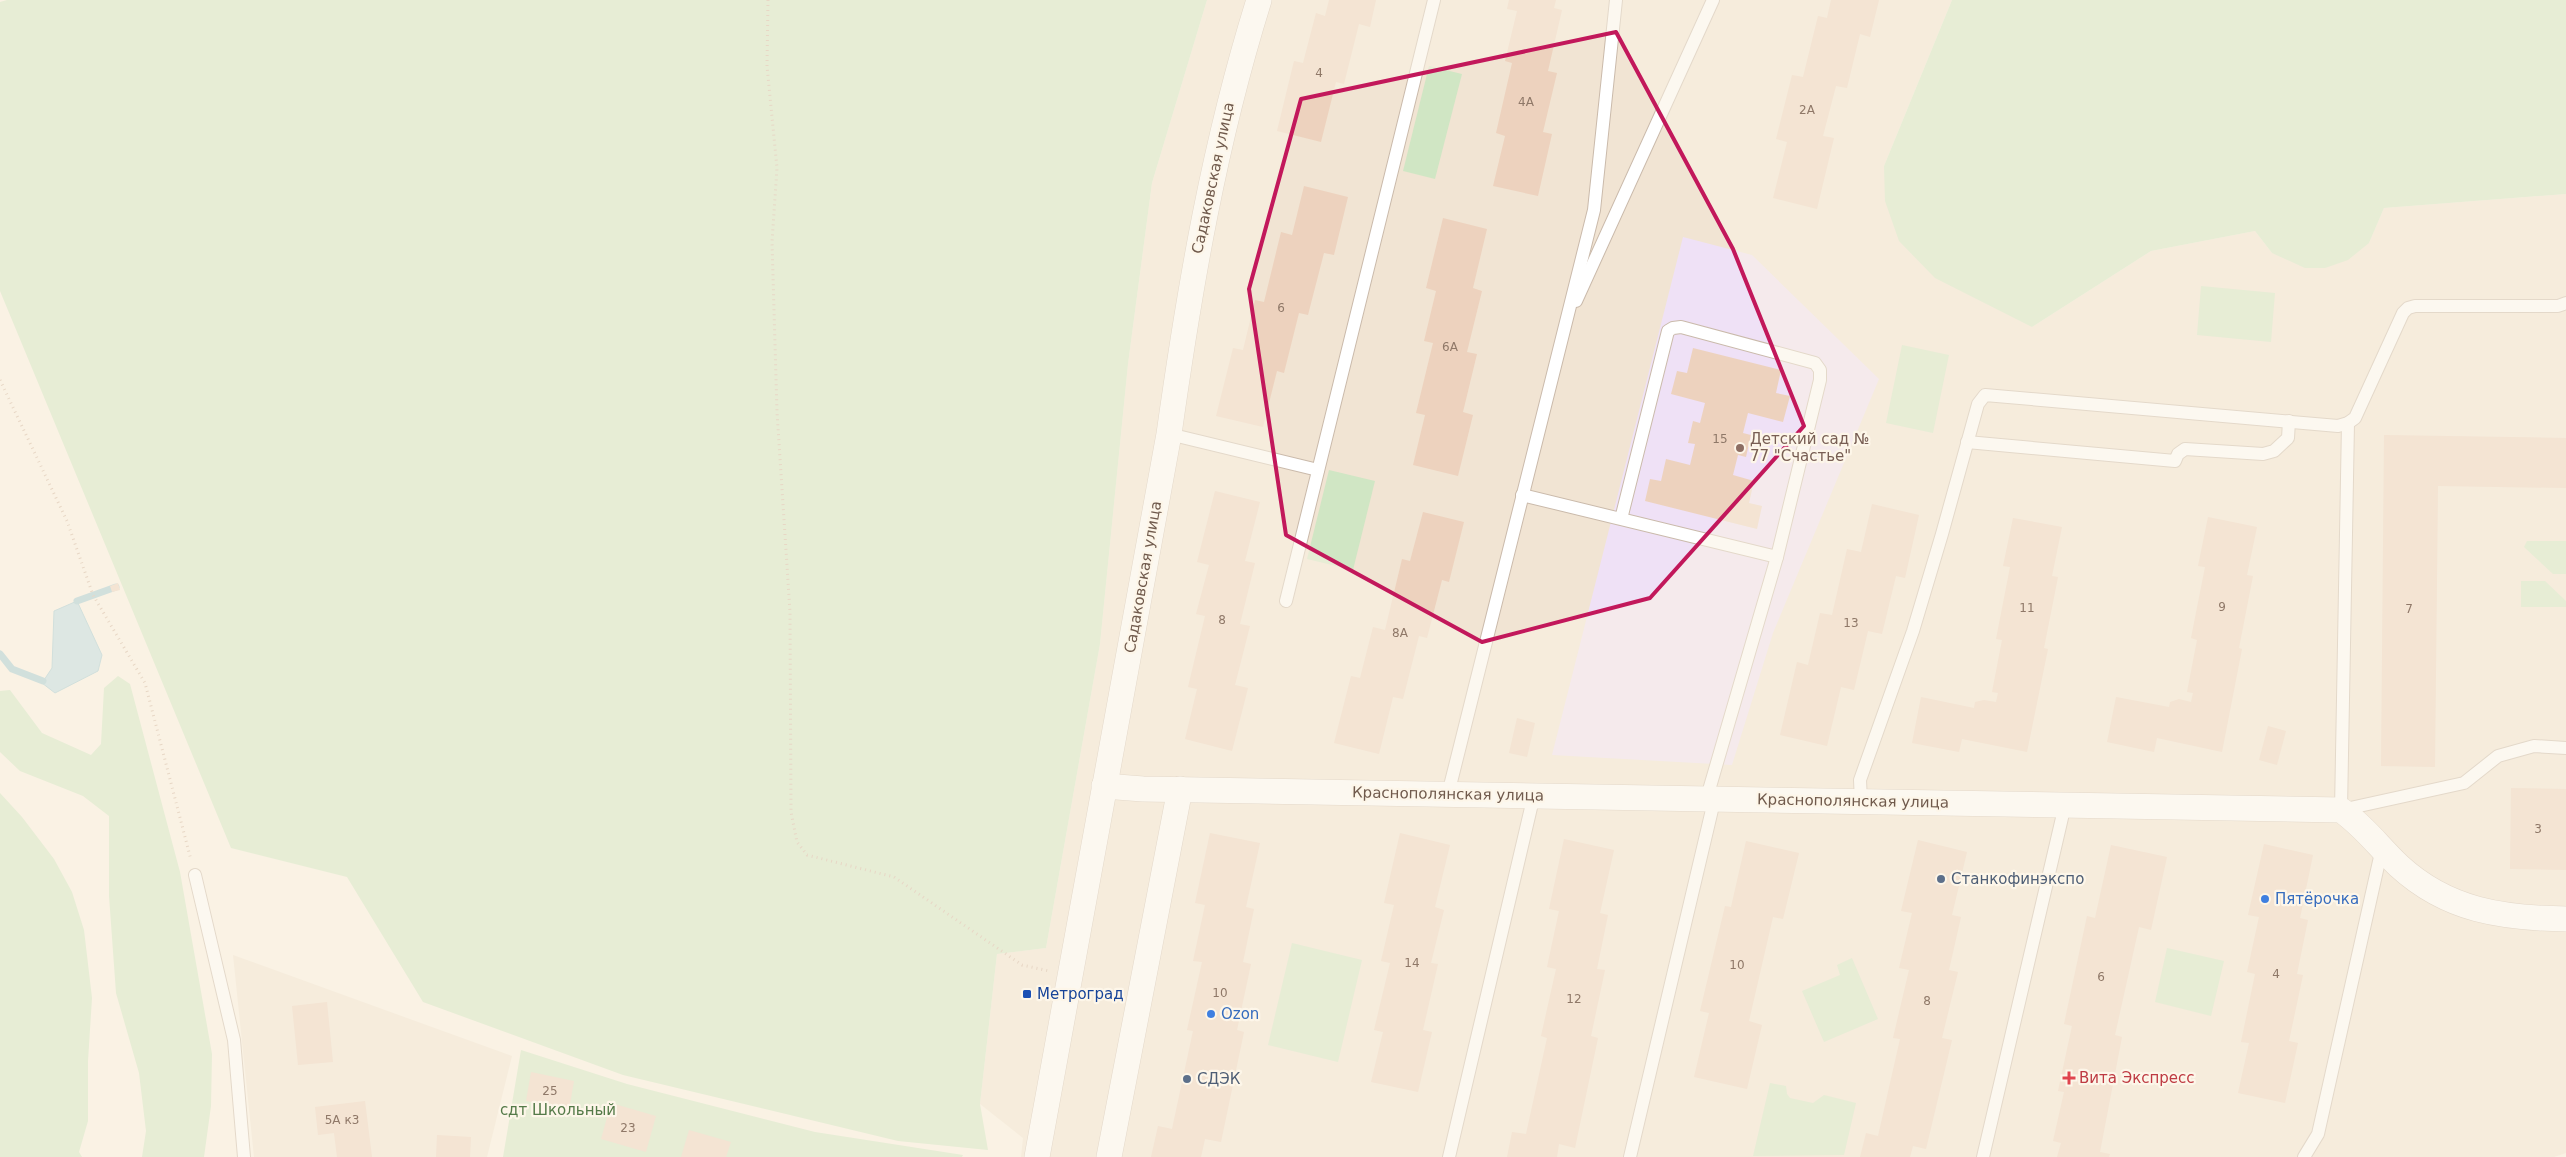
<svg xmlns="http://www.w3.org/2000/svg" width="2566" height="1157" font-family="'DejaVu Sans',sans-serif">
<rect width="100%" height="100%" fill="#faf2e4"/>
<g fill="#f1e4d3">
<path d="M1207 0H1952L1884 166 2032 327 2151 251 2255 231 2272 253 2369 243 2384 208 2566 194V1153L2554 1157H1021L1023 1138 980 1104 997 954 1046 948 1100 644 1128 364 1152 183Z"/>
<path d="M233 955 512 1056 487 1157H254Z"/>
</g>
<path fill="#efe1f6" d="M1683 237 1752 255 1879 379 1773 633 1732 765 1552 755Z"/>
<g fill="#d0e6c4">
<path d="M7 0H1207L1152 183 1128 364 1100 644 1046 948 997 954 980 1104 988 1150 898 1141 623 1075 423 1002 347 877 231 848 0 291V2Z"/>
<path d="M1952 0H2566V194L2384 208 2369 243 2348 260 2325 268H2305L2272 253 2255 231 2151 251 2032 327 1935 278 1899 241 1885 201 1884 166Z"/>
<path d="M1429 66 1462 74 1435 179 1403 171Z"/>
<path d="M2201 286 2275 293 2271 342 2197 335Z"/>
<path d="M1902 345 1949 355 1933 433 1886 423Z"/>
<path d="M1329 470 1375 481 1353 570 1307 559Z"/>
<path d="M2527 541H2566V574H2553L2524 547Z"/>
<path d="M2521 581H2545L2566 601V607H2521Z"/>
<path d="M118 676 130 684 180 872 212 1054 211 1106 204 1157H142L146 1131 139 1073 116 993 109 896V816L83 796 20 771 0 752V691L10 690 42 733 91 755 101 744 104 688Z"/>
<path d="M0 793 22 817 54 859 72 892 84 930 92 998 88 1061V1121L79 1152 82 1157H0Z"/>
<path d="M1292 943 1362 960 1338 1062 1268 1045Z"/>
<path d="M2167 948 2224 961 2211 1016 2155 1002Z"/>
<path d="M1852 958 1878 1019 1824 1042 1802 991 1840 975 1837 965Z"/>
<path d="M521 1050 627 1084 815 1132 963 1155 962 1157H503Z"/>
<path d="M1770 1083 1786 1086 1787 1094 1790 1098 1813 1103 1824 1095 1856 1103 1844 1155 1753 1156Z"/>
</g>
<path fill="#badae2" stroke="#a1c9d3" d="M77 601 102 655 98 671 55 693 42 683 52 668 54 611Z"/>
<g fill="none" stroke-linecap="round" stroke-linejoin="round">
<g stroke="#a1c9d3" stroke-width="7">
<path d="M77 601 116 587"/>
<path d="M0 654 12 669 43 681"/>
</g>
</g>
<g fill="#edd2be">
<path d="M1329 0H1376L1370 27 1359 24 1344 84 1336 82 1321 142 1277 131 1294 61 1303 63 1316 13 1325 16Z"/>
<path d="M1509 0H1556L1554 8 1562 10 1548 71 1557 73 1543 132 1552 134 1538 196 1493 186 1505 136 1496 133 1512 63 1505 61 1517 11 1507 9Z"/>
<path d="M1831 0H1879L1870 37 1860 34 1847 88 1836 86 1823 136 1834 138 1817 209 1773 198 1787 142 1776 139 1792 75 1803 77 1818 16 1827 18Z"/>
<path d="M1304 186 1348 197 1334 255 1324 253 1308 315 1299 313 1284 373 1277 371 1263 427 1216 416 1233 348 1243 350 1255 300 1264 302 1281 232 1292 235Z"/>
<path d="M1443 218 1487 229 1473 288 1482 291 1467 352 1477 354 1463 412 1473 415 1458 476 1413 465 1425 415 1416 413 1433 343 1424 341 1436 291 1426 288Z"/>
<path d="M1693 348 1781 370 1776 393 1790 396 1783 422 1748 413 1743 433 1751 435 1746 457 1738 455 1733 475 1754 481 1749 503 1762 506 1757 529 1645 501 1650 479 1661 481 1666 459 1690 465 1695 444 1688 443 1693 421 1700 423 1705 403 1671 394 1677 371 1687 373Z"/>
<path d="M2384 435 2566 438V488L2438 486 2435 767 2381 766Z"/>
<path d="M1215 491 1260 502 1245 561 1255 563 1240 624 1250 626 1235 685 1248 688 1232 751 1185 739 1197 689 1188 687 1205 616 1196 614 1209 565 1197 562Z"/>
<path d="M1872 504 1919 515 1905 578 1896 576 1882 634 1868 631 1854 690 1841 687 1827 746 1780 735 1797 662 1808 665 1820 613 1832 615 1847 549 1861 552Z"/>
<path d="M1423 512 1464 522 1449 582 1442 580 1427 638 1419 636 1403 699 1393 697 1379 754 1334 743 1351 676 1360 678 1373 627 1385 630 1402 559 1410 561Z"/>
<path d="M2208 517 2257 527 2247 575 2253 576 2239 648 2242 649 2222 752 2157 738 2154 752 2107 742 2116 697 2169 707 2170 702 2179 699 2191 702 2193 693 2187 692 2197 640 2191 638 2205 567 2198 566Z"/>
<path d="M2013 518 2062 527 2052 576 2058 577 2044 648 2048 649 2027 752 1962 739 1959 752 1912 743 1921 697 1974 708 1975 702 1984 700 1996 702 1998 693 1992 692 2002 640 1996 639 2010 567 2003 566Z"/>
<path d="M118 583 120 590 112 592 110 586Z"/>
<path d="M1517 718 1535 723 1527 757 1509 753Z"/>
<path d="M2268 726 2286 731 2277 765 2259 760Z"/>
<path d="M2511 788 2566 789V870L2510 869Z"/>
<path d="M1210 833 1260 843 1246 907 1254 909 1243 962 1251 964 1237 1030 1244 1032 1221 1142 1205 1139 1201 1157H1151L1158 1126 1172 1129 1193 1031 1187 1030 1202 962 1193 961 1205 905 1195 903Z"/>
<path d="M1400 833 1450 845 1435 907 1444 910 1431 963 1438 964 1423 1030 1432 1032 1418 1092 1371 1082 1383 1032 1374 1030 1390 963 1381 961 1394 905 1384 903Z"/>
<path d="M1564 839 1614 850 1600 913 1608 915 1597 969 1605 970 1591 1036 1598 1038 1575 1148 1559 1144 1557 1157H1507L1512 1132 1526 1134 1547 1038 1541 1036 1556 969 1547 967 1559 911 1549 909Z"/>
<path d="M1918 840 1967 852 1952 915 1961 917 1949 970 1958 972 1942 1038 1952 1040 1926 1149 1913 1146 1910 1157H1860L1866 1133 1878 1136 1900 1039 1893 1038 1909 970 1899 968 1912 913 1901 911Z"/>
<path d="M1746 841 1799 853 1783 919 1773 917 1749 1021 1762 1025 1747 1089 1694 1077 1709 1013 1700 1011 1725 906 1731 907Z"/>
<path d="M2264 844 2313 855 2300 918 2308 920 2297 974 2303 975 2289 1041 2298 1043 2285 1103 2238 1093 2249 1043 2241 1042 2255 974 2247 972 2259 917 2248 915Z"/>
<path d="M2111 845 2167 857 2151 930 2139 927 2115 1035 2122 1037 2100 1152 2110 1154 2109 1157H2057L2061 1143 2053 1141 2064 1092 2058 1091 2072 1026 2064 1024 2087 916 2095 918Z"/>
<path d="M327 1002 333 1062 298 1065 292 1006Z"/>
<path d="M531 1072 574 1081 569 1110 526 1101Z"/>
<path d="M365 1101 372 1157H337L334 1133 318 1135 315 1107Z"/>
<path d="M611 1103 656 1116 646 1152 601 1139Z"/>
<path d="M689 1130 731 1142 726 1157H681Z"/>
<path d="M437 1135 471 1137 470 1157H436Z"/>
</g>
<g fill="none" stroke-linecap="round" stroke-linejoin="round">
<g stroke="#cabaab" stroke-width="14">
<g id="service">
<path d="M1576 301 1713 0"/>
<path d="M2348 423 2341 810 2464 783 2498 756 2534 746 2566 748"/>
<path d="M1169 434 1318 470"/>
<path d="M1967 442 2175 461 2178 454 2185 449 2263 454 2274 451 2288 438 2289 421"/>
<path d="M1522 495 1777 557 1820 380V370L1815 363 1681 327 1673 328 1668 331 1621 519"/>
<path d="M1286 601 1434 0"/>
<path d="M1448 794 1594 210 1616 0"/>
<path d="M1707 797 1777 557"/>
<path d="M1861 801 1860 780 1913 631 1942 534 1978 404 1985 395 2338 426 2348 423 2355 418 2403 313 2408 308 2415 306H2558L2566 303"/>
<path d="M195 875 234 1040 244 1157"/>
<path d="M1449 1157 1534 795"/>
<path d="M1630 1157 1715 797"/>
<path d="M1983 1157 2065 805"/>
<path d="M2304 1157 2318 1134 2382 848"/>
</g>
</g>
<g stroke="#cabaab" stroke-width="26">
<g id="minor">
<path d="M1104 786 1143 789 2341 810C2365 827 2378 846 2399 866 2448 911 2503 918 2566 919"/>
<path d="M1037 1157 1169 434C1190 285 1214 144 1259 0"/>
<path d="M1109 1157 1180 789"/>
</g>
</g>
<g stroke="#d2b6a1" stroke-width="3" stroke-dasharray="1 4" stroke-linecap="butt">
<path d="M768 0 767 66 777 168 772 242 777 412 790 612 791 812 797 842 807 855 894 877 1022 965 1049 971"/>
<path d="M0 380 67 521 93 595 145 683 191 860"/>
</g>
<use href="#service" stroke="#fff" stroke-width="12"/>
<use href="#minor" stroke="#fff" stroke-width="25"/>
</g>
<path d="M0 0H2566V1157H0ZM1616 32 1733 249 1804 426 1650 598 1482 642 1286 535 1249 289 1301 99Z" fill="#faf2e4" fill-opacity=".55" fill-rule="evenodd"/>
<path fill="none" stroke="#c2185b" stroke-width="4" stroke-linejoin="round" d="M1616 32 1733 249 1804 426 1650 598 1482 642 1286 535 1249 289 1301 99Z"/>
<circle fill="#8d6e63" stroke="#fdf6e9" stroke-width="2" cx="1740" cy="448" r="5"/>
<g fill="#5c6f8a" stroke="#fdf6e9" stroke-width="2">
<circle cx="1941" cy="879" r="5"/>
<circle cx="1187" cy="1079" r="5"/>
</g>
<g fill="#3f7fe0" stroke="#fdf6e9" stroke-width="2">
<circle cx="2265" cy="899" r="5"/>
<circle cx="1211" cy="1014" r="5"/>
</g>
<rect fill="#1a4fb4" stroke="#fdf6e9" stroke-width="2" x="1022" y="989" width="10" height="10" rx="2.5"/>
<path fill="#e0444e" stroke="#fdf6e9" stroke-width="2" d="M2066.5 1070.5h5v5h5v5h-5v5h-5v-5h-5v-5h5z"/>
<g text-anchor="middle" stroke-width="4.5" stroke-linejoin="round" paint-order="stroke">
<g font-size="12" fill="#8f7868">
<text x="1319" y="77">4</text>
<text x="1526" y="106">4А</text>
<text x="1807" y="114">2А</text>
<text x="1281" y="312">6</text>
<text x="1450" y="351">6А</text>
<text x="1720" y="443">15</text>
<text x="2222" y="611">9</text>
<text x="2027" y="612">11</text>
<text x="2409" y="613">7</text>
<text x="1222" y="624">8</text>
<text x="1851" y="627">13</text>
<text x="1400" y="637">8А</text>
<text x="2538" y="833">3</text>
<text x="1412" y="967">14</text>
<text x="1737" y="969">10</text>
<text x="2276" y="978">4</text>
<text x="2101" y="981">6</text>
<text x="1220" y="997">10</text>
<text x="1574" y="1003">12</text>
<text x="1927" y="1005">8</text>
<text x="550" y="1095">25</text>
<text x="342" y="1124">5А к3</text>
<text x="628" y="1132">23</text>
</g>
<g font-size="15" fill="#705a4c" stroke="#fdf6e9">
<text transform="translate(1213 178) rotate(-78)" y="5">Садаковская улица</text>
<text transform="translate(1143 577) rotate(-80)" y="5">Садаковская улица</text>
<text transform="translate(1448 794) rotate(1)" y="5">Краснополянская улица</text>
<text transform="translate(1853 801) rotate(1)" y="5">Краснополянская улица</text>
</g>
<g font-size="15" fill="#785e54" stroke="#fdf6e9" text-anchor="start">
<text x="1750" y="444">Детский сад №<tspan x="1750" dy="17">77 "Счастье"</tspan></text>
</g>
<g font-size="15" fill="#4e5e75" stroke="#fdf6e9" text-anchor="start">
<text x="1951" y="884">Станкофинэкспо</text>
<text x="1197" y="1084">СДЭК</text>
</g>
<g font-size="15" fill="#366cbe" stroke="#fdf6e9" text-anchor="start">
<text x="2275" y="904">Пятёрочка</text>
<text x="1221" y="1019">Ozon</text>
</g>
<g font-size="15" fill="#164399" stroke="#fdf6e9" text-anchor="start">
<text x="1037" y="999">Метроград</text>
</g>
<g font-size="15" fill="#be3a42" stroke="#fdf6e9" text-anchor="start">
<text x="2079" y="1083">Вита Экспресс</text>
</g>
<g font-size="15" fill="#547a48" stroke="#fdf6e9">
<text x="558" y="1115">сдт Школьный</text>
</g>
</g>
</svg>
